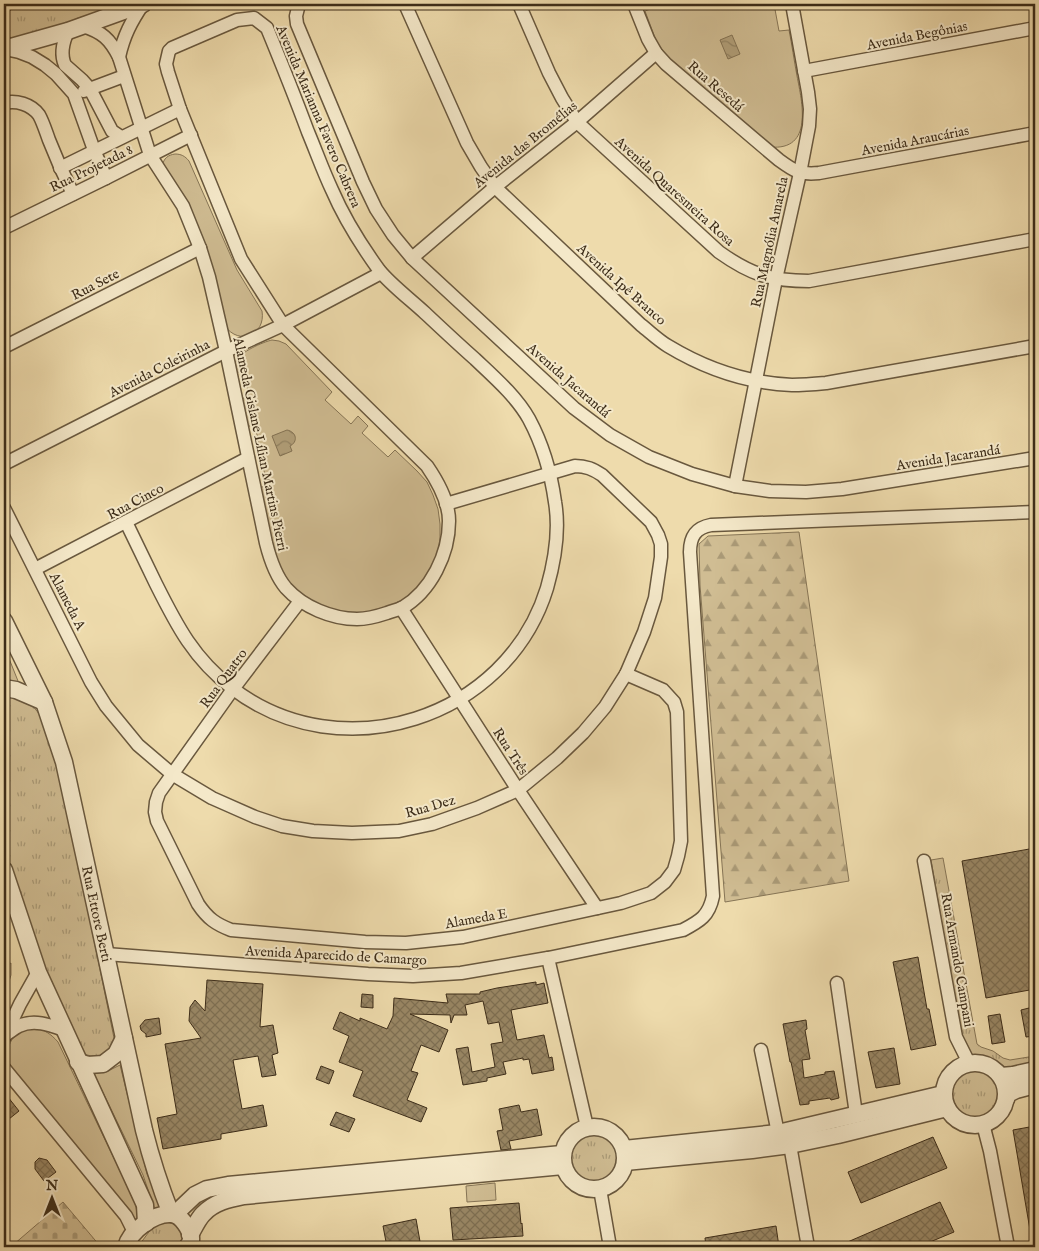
<svg xmlns="http://www.w3.org/2000/svg" width="1039" height="1251" font-family="'IM FELL English',serif">
<defs>
<pattern id="grass-tufts" width="24" height="20" patternUnits="userSpaceOnUse" patternTransform="scale(1.25)"><rect width="24" height="20" fill="#d0bd93"/><path d="M3 7l-1-3M5 7V3M7 7l1-3M15 17l-1-3M17 17v-4M19 17l1-3" fill="none" stroke="#aa9a77"/></pattern>
<pattern id="forest-firs" width="22" height="20" patternUnits="userSpaceOnUse" patternTransform="scale(1.25)"><rect width="22" height="20" fill="#d0bd93"/><path d="M5 1l3.5 6h-7zM16 11l3.5 6h-7z" fill="#aa9a77"/></pattern>
<pattern id="cemetery-stones" width="16" height="16" patternUnits="userSpaceOnUse" patternTransform="scale(1.25)"><rect width="16" height="16" fill="#d0bd93"/><path d="M2 7V4a2 2 0 0 1 4 0v3zM10 15v-3a2 2 0 0 1 4 0v3z" fill="#aa9a77"/></pattern>
<pattern id="water-waves" width="16" height="10" patternUnits="userSpaceOnUse" patternTransform="scale(1.25)"><rect width="16" height="10" fill="#b2a07a"/><path d="M0 5q4-4 8 0t8 0" fill="none" stroke="#928363"/></pattern>
<pattern id="building-cross-hatch" width="8" height="8" patternUnits="userSpaceOnUse" patternTransform="scale(1.25)"><rect width="8" height="8" fill="#998765"/><path d="M0 0l8 8M0 8l8-8" fill="none" stroke="#7e6f52"/></pattern>
</defs>
<rect width="100%" height="100%" fill="#eedbac"/>
<filter id="stains"><feTurbulence type="fractalNoise" baseFrequency=".004" numOctaves="4"/><feColorMatrix values="0 0 0 0 .2 0 0 0 0 .09 0 0 0 0 .02 0 0 0 .5 -.17"/></filter>
<radialGradient id="worn" r=".72"><stop offset=".6" stop-color="#630" stop-opacity="0"/><stop offset="1" stop-color="#630" stop-opacity=".3"/></radialGradient>
<g fill="url(#grass-tufts)" stroke="#867556">
<path d="M26 4H126L18 40C15 39 12 39 10 37 1 31 2 16 11 10 15 6 21 5 26 4Z"/>
<path d="M4 646 20 686 4 680Z"/>
<path d="M10 696 32 705 40 715 56 765 87 906 114 1038 111 1050C101 1056 94 1059 83 1053L41 962 4 850V697Z"/>
<path d="M943 858 977 1044 981 1047 993 1051 1003 1058 1010 1060 1035 1056V1065L999 1071 987 1062 976 1059 971 1056 963 1045 931 860Z"/>
<path d="M11 963V975L4 997V967Z"/>
<circle cx="975" cy="1093" r="26"/>
<circle cx="594" cy="1158" r="26"/>
<path d="M166 1221 176 1225 184 1236 181 1247H142L140 1244 154 1225Z"/>
</g>
<path fill="url(#forest-firs)" stroke="#867556" d="M799 532 849 881 725 902 700 585 699 544 708 536Z"/>
<path fill="url(#cemetery-stones)" stroke="#867556" d="M63 1202 100 1246 99 1247H4V1235L13 1245Z"/>
<g fill="#d0bd93" stroke="#867556">
<path d="M651 4H774L779 31 789 30C792 45 794 60 797 76 802 102 814 151 770 147L660 51 645 11 653 8Z"/>
<path d="M175 154C181 154 185 156 189 161L237 270 262 311C266 335 239 346 225 326L162 166C164 158 168 155 175 154Z"/>
<path d="M272 340 279 341 286 344 332 392 325 400 351 424 358 416 368 426 362 433 388 457 395 450 417 471 427 482 433 495 438 509 440 524V538L438 552 432 566 425 579 415 590 404 599 392 607 363 615 334 613 296 593 278 570 257 488 267 486 255 425 245 427 239 399 249 397 244 371 234 373C234 369 234 364 236 361 240 352 263 342 272 340Z"/>
<path d="M35 1028C45 1030 51 1034 58 1042L135 1202 138 1218 135 1219 9 1066C4 1044 13 1031 35 1028Z"/>
<path d="M120 1065 147 1174 162 1206 155 1210 143 1175 94 1074 108 1071Z"/>
<path d="M495 1183 496 1200 467 1202 466 1186Z"/>
</g>
<g fill="url(#water-waves)" stroke="#837253">
<path d="M732 35 740 54 728 59 720 40Z"/>
<path d="M287 430C297 432 298 442 290 446L292 451 280 456 272 436Z"/>
</g>
<g fill="url(#building-cross-hatch)" stroke="#3d2d19">
<path d="M1035 848V936L1030 937 1035 964V989L986 998 962 861Z"/>
<path d="M918 957 927 1009H929L936 1045 911 1050 893 962Z"/>
<path d="M207 980 263 984 260 1027 273 1025 278 1053 272 1055 276 1075 262 1077 258 1056 233 1060 242 1109 263 1105 267 1126 221 1134V1139L163 1149 157 1118 177 1114 165 1044 201 1038 189 1021 190 1007 195 1000 205 1011Z"/>
<path d="M536 982V985L544 983 548 1003 511 1010 517 1040 544 1035 549 1058 552 1057 554 1070 532 1074 529 1059 523 1060V1058L503 1062 506 1074 487 1078V1081L463 1085 456 1049 468 1047 472 1072 495 1067 491 1044 503 1042 499 1022 488 1024 483 1001 465 1005 467 1015H454L451 1023 450 1015 410 1014 448 1030 439 1052 421 1045 411 1071 418 1073 407 1100 427 1108 421 1122 353 1096 363 1071 339 1062 349 1036 333 1029 340 1012 360 1021V1018L387 1029 393 1016 394 998 448 1003 446 994H480V992L497 988Z"/>
<path d="M362 994 373 995V1008L361 1007Z"/>
<path d="M1033 1007 1035 1021V1036L1026 1037 1021 1010Z"/>
<path d="M1000 1014 1005 1042 992 1044 988 1016Z"/>
<path d="M159 1018 161 1034 146 1037V1034L141 1030 140 1026 145 1020Z"/>
<path d="M806 1020 807 1029 805 1030 810 1059 802 1060 804 1078 825 1074V1072L834 1071 839 1098 831 1100 830 1098 809 1101V1104L800 1105 791 1062H790L783 1024Z"/>
<path d="M894 1048 900 1084 876 1088 868 1052Z"/>
<path d="M321 1066 334 1071 329 1084 316 1079Z"/>
<path d="M4 1092 19 1111 4 1123Z"/>
<path d="M519 1105 521 1112 537 1109 542 1135 509 1141 511 1149 501 1150 497 1131 503 1130 499 1109Z"/>
<path d="M336 1112 355 1119 349 1132 330 1125Z"/>
<path d="M1035 1126V1229L1030 1230 1013 1130Z"/>
<path d="M933 1137 947 1168 861 1203 848 1172Z"/>
<path d="M39 1158 47 1160 56 1172 44 1181 35 1169V1162Z"/>
<path d="M940 1202 954 1232 918 1247H836Z"/>
<path d="M519 1203 521 1224 522 1223 523 1236 453 1240 450 1208Z"/>
<path d="M416 1219 421 1247H387L383 1226Z"/>
<path d="M776 1226 779 1247H706L705 1238Z"/>
</g>
<g fill="none" stroke-linecap="round" stroke-linejoin="round">
<g stroke="#69583e" stroke-width="15">
<g id="minor">
<path d="M299 4 296 16 297 24 363 182 376 209 393 235 412 258 574 408 610 435 649 457 692 474 735 486 770 491 806 492 842 489 1035 458"/>
<path d="M405 4 467 143 481 167 495 187 641 325C650 332 658 340 668 346 706 369 747 383 792 385 803 385 815 384 826 383L1035 346"/>
<path d="M519 4 549 73 562 98 577 122 719 252C750 274 770 281 809 281L1035 239"/>
<path d="M634 4 648 39 656 53 666 64 779 160C794 171 800 175 819 173L1035 133"/>
<path d="M83 26C102 32 110 39 119 57L150 155 183 206 200 248 209 277 226 351 266 543C270 559 275 575 286 588 303 607 332 619 357 619 368 619 378 616 387 613 392 611 397 610 402 608 431 591 449 554 449 521 449 501 438 482 427 466L283 325 241 259 180 109 168 72 166 64 169 51 172 48 237 20 254 18 267 28C281 62 295 97 308 132 316 151 323 171 332 190 344 218 361 245 379 270 390 284 411 300 425 313 441 328 458 344 475 359 494 377 516 396 529 419 543 445 551 473 555 502 560 531 555 560 547 588 507 719 341 772 232 688 194 659 177 626 156 584 146 563 136 543 126 522"/>
<path d="M68 31C63 42 60 54 65 65L82 80 90 89 112 131 121 137"/>
<path d="M5 49 19 52 32 57 45 65 56 74 74 94 94 150 106 178"/>
<path d="M119 57C124 35 131 22 143 4"/>
<path d="M804 71 1035 28"/>
<path d="M84 91 124 76"/>
<path d="M4 103C16 100 31 104 39 115 43 122 46 132 49 140 56 158 64 176 73 194"/>
<path d="M60 168 180 109"/>
<path d="M4 228 106 178 191 135"/>
<path d="M412 258 495 187 577 122 656 53"/>
<path d="M4 347 200 248"/>
<path d="M4 464 226 351 283 325 381 273"/>
<path d="M735 486 776 279 800 173 809 126 810 109 808 92 792 4"/>
<path d="M4 508 91 682 106 706 138 745 172 774 212 798 255 817 282 826 313 831 352 833 399 831 432 824 477 808 518 790 557 758 583 733 605 707 626 674 644 632 655 598 661 557V544L658 535 651 522 602 475C593 469 586 466 575 466L446 504"/>
<path d="M35 569 248 458"/>
<path d="M300 601 233 689 159 793 156 802 155 812 157 821 198 904C208 919 216 924 231 930L365 942 406 943 463 937 621 903 651 893 665 882 674 870 678 856 681 841 677 712 674 702 663 690 626 674"/>
<path d="M401 608 518 790 597 908"/>
<path d="M924 861 956 1037 969 1063"/>
<path d="M106 954 368 974 413 976 461 973 548 958 683 930C700 921 709 916 713 896L690 552C690 537 695 528 711 525L1035 512"/>
<path d="M548 958 587 1127"/>
<path d="M837 983 856 1114"/>
<path d="M5 1035C10 1032 15 1028 19 1026 34 1019 50 1025 64 1030"/>
<path d="M4 1038 20 1004 38 972"/>
<path d="M761 1050 778 1133"/>
<path d="M4 1068 126 1216 134 1232"/>
<path d="M983 1124 990 1151 1008 1247"/>
<path d="M790 1145 808 1247"/>
<path d="M600 1189 610 1247"/>
</g>
</g>
<g stroke="#69583e" stroke-width="19">
<g id="tertiary">
<path d="M4 49 68 31 143 4"/>
<path id="s1" d="M4 621 44 702 64 762 144 1130C151 1158 160 1186 171 1214"/>
<path d="M4 688 16 690 44 702"/>
<path d="M4 870 38 972 145 1205 146 1223"/>
<path d="M78 1062 88 1065 103 1064 116 1054 124 1038"/>
<circle cx="975" cy="1094" r="31"/>
<path d="M1001 1076 1013 1075 1035 1070"/>
<path d="M1006 1099 1008 1094 1016 1090 1035 1085"/>
<circle cx="594" cy="1158" r="31"/>
<path d="M624 1149 778 1133 943 1094"/>
<path d="M625 1162 752 1150 790 1145 838 1135 947 1108"/>
<path d="M175 1214 195 1195 207 1189 228 1185 562 1154"/>
<path d="M190 1235C194 1228 198 1219 203 1214 214 1202 229 1199 244 1196L563 1166"/>
<path d="M126 1247C130 1231 154 1213 171 1214 181 1214 192 1231 191 1240 190 1244 189 1245 187 1247"/>
</g>
</g>
<use href="#minor" stroke="#f4e8c9" stroke-width="12"/>
<use href="#tertiary" stroke="#f4e8c9" stroke-width="16"/>
</g>
<g text-anchor="middle" stroke-width="4" stroke-linejoin="round" paint-order="stroke">
<g font-size="14" fill="#3d2d19" stroke="#f4e8c9">
<text transform="translate(917 35) rotate(-11)" y="5">Avenida Begônias</text>
<text transform="translate(716 86) rotate(41)" y="5">Rua Resedá</text>
<text transform="translate(319 116) rotate(67)" y="5">Avenida Marianna Favero Cabrera</text>
<text transform="translate(915 140) rotate(-11)" y="5">Avenida Araucárias</text>
<text transform="translate(525 144) rotate(-39)" y="5">Avenida das Bromélias</text>
<text transform="translate(91 168) rotate(-26)" y="5">Rua Projetada 8</text>
<text transform="translate(675 191) rotate(42)" y="5">Avenida Quaresmeira Rosa</text>
<text transform="translate(769 242) rotate(-78)" y="5">Rua Magnólia Amarela</text>
<text transform="translate(95 284) rotate(-27)" y="5">Rua Sete</text>
<text transform="translate(622 284) rotate(42)" y="5">Avenida Ipê Branco</text>
<text transform="translate(159 368) rotate(-27)" y="5">Avenida Coleirinha</text>
<text transform="translate(569 380) rotate(41)" y="5">Avenida Jacarandá</text>
<text transform="translate(261 444) rotate(78)" y="5">Alameda Gislane Lílian Martins Pierri</text>
<text transform="translate(948 457) rotate(-9)" y="5">Avenida Jacarandá</text>
<text transform="translate(135 501) rotate(-28)" y="5">Rua Cinco</text>
<text transform="translate(68 601) rotate(63)" y="5">Alameda A</text>
<text transform="translate(223 678) rotate(-54)" y="5">Rua Quatro</text>
<text transform="translate(511 751) rotate(57)" y="5">Rua Três</text>
<text transform="translate(430 806) rotate(-16)" y="5">Rua Dez</text>
<text dy="5" stroke="none"><textPath href="#s1" startOffset="309">Rua Ettore Berti</textPath></text>
<text transform="translate(476 918) rotate(-10)" y="5">Alameda E</text>
<text transform="translate(336 955) rotate(3)" y="5">Avenida Aparecido de Camargo</text>
<text transform="translate(958 960) rotate(80)" y="5">Rua Armando Campani</text>
</g>
</g>
<rect width="1039" height="1251" fill="none" stroke="#eedbac" stroke-width="20"/>
<rect x="5" y="5" width="1029" height="1241" fill="none" stroke="#3d2d19" stroke-width="2.5"/>
<rect x="10" y="10" width="1019" height="1231" fill="none" stroke="#3d2d19"/>
<g transform="translate(52 1198)" stroke="#f4e8c9" stroke-width="4" paint-order="stroke">
<path d="M0-4L9 19L0 12L-9 19Z" fill="#3d2d19"/>
<text y="-8" font-size="14" font-weight="bold" text-anchor="middle" fill="#3d2d19">N</text>
</g>
<rect width="100%" height="100%" filter="url(#stains)"/>
<rect width="100%" height="100%" fill="url(#worn)"/>
</svg>
